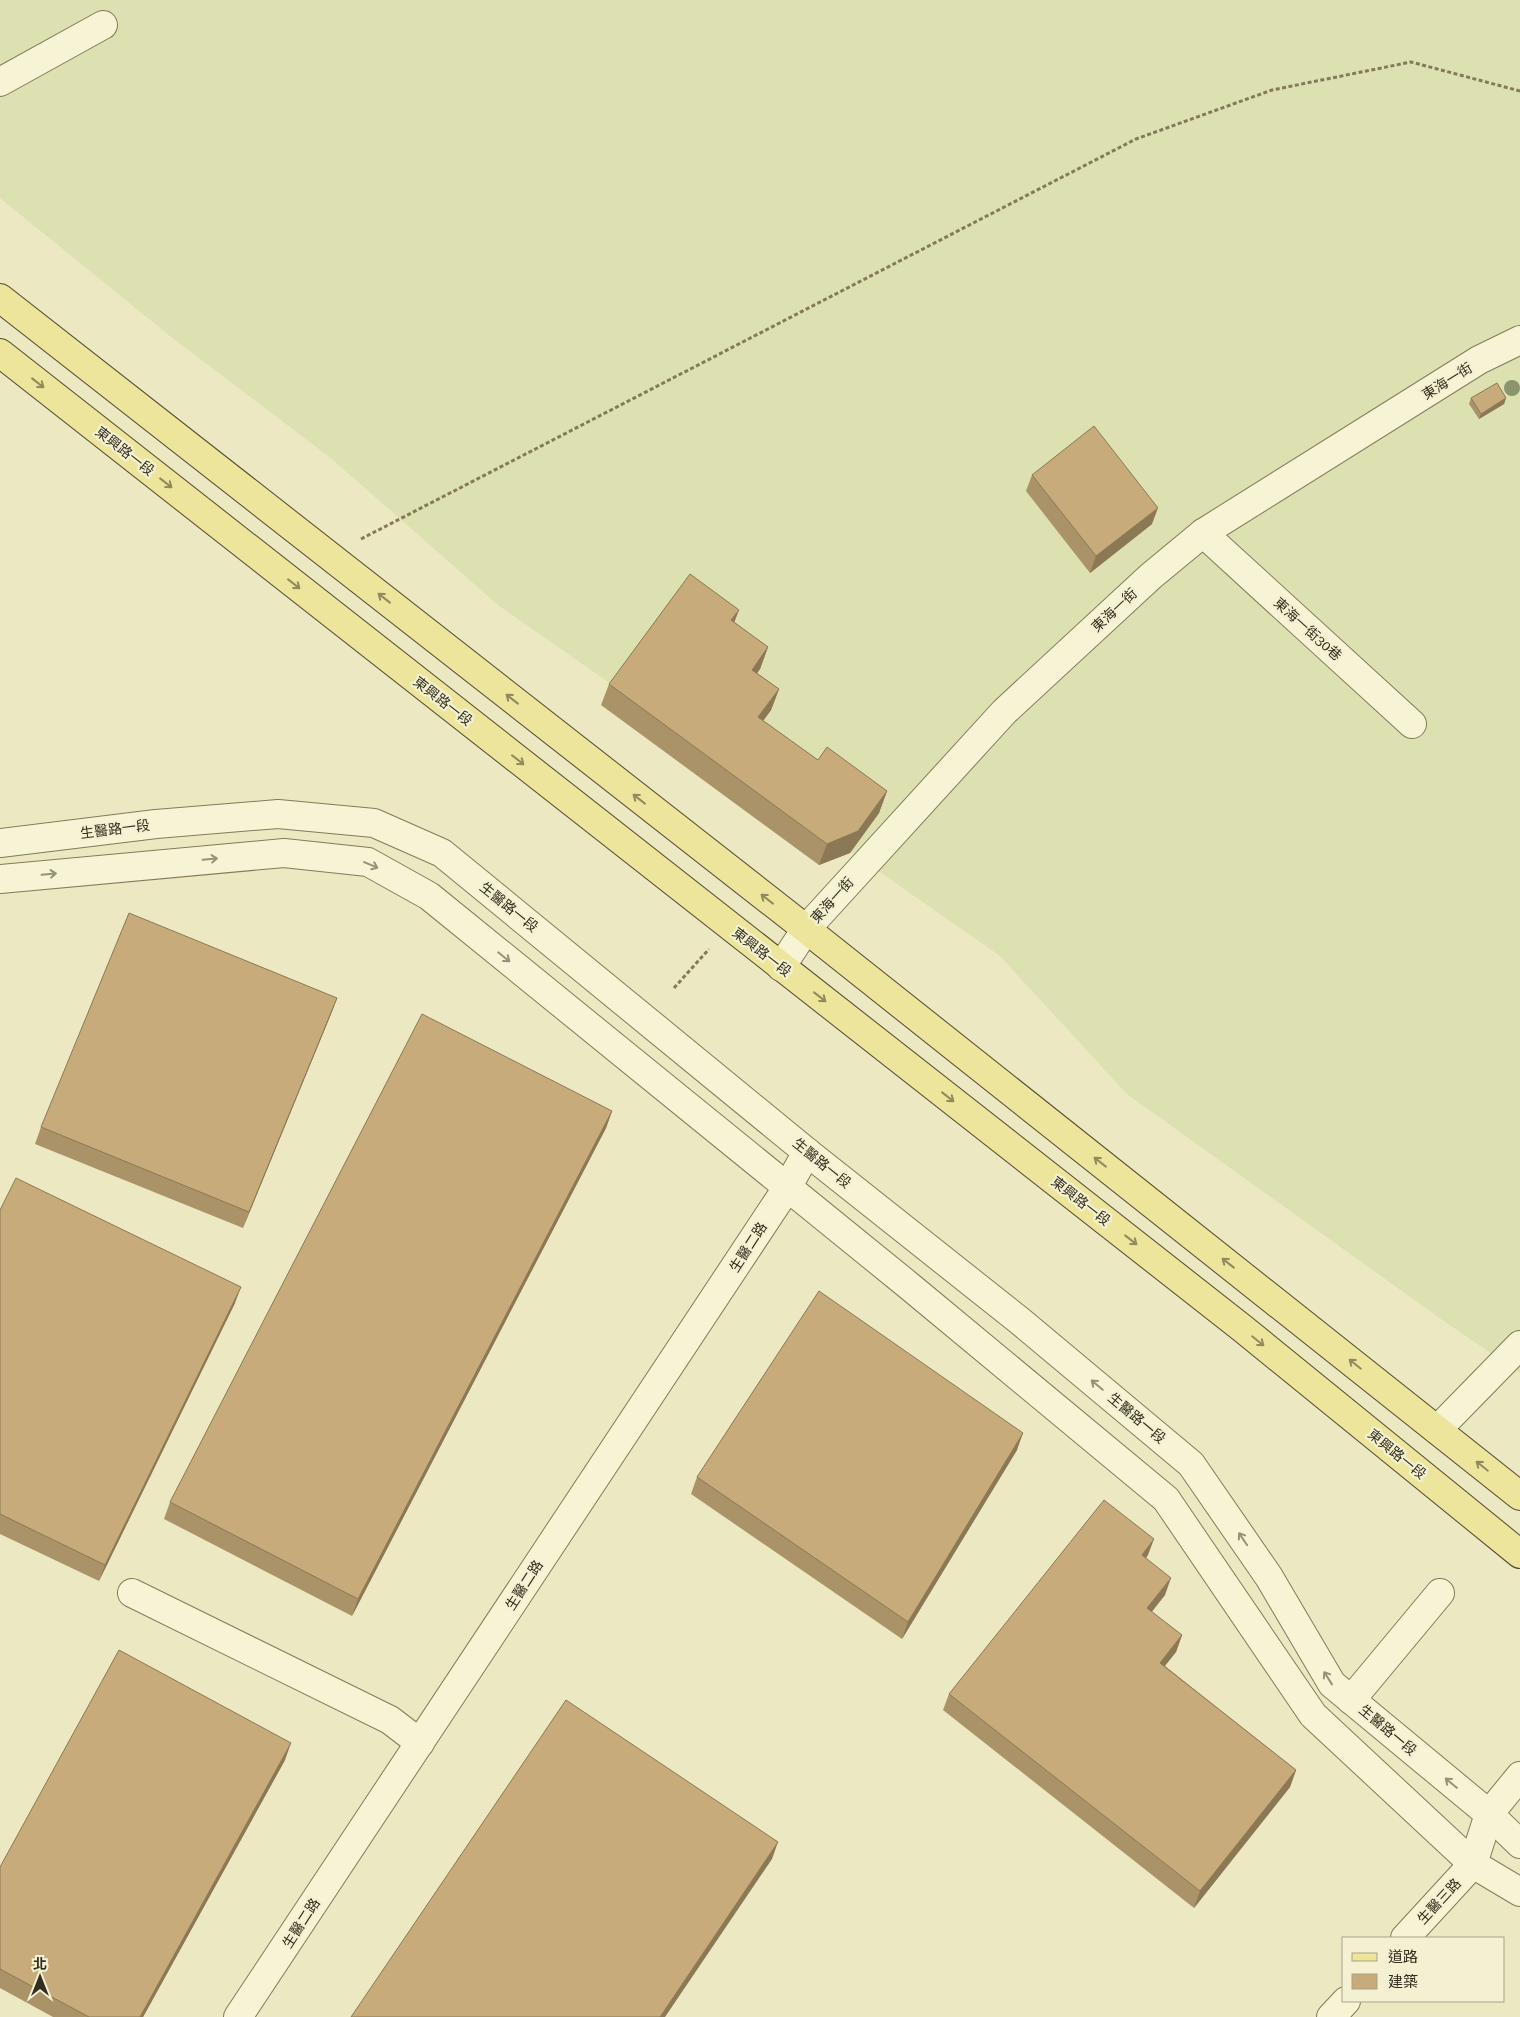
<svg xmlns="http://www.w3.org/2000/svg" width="1520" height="2017" font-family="'Roboto Serif','Noto Sans TC',serif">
<rect width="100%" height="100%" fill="#ebe8c2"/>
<path fill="#dde0b0" d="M0 0H1520V1373L1441 1319 1127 1094 1000 956 498 605 332 459 170 336 0 198Z"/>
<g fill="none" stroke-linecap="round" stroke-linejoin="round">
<g stroke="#847a5a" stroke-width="30">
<g id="minor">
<path d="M0 82 103 25"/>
<path d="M1203 533 1412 724"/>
<path d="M0 843 156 824 278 814 374 823 442 853 807 1152 1020 1321 1191 1464 1269 1577 1332 1684 1489 1814 1520 1844"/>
<path d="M0 879 284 853 368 862 429 896 908 1285 1166 1499 1313 1715 1473 1864 1520 1892"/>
<path d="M781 967 806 929 1004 712 1151 576 1203 533 1479 360 1520 340"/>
<path d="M1437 1430 1520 1345"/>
<path d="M132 1593 390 1720 420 1743"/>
<path d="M1351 1700 1440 1593"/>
<path d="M1405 1938 1473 1864 1489 1814 1520 1776"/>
<path d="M238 2017 787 1188 807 1152"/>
<path d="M1331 2017 1346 2001"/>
</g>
</g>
<g stroke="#52472f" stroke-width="30">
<g id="major">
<path d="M0 298 806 929 1520 1496"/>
<path d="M0 353 1242 1328 1520 1554"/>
</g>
</g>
<g stroke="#847a5a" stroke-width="3" stroke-dasharray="4 2.5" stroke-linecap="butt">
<path d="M361 539 1136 139 1272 90 1411 62 1520 91"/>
<path d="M674 988 709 949"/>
</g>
<use href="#minor" stroke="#f6f4d5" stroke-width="28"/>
<use href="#major" stroke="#ede59c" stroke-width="28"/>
</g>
<circle fill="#8b946c" cx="1512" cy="388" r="8"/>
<g fill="#ab9369">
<path d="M1471 398H1506L1504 404 1479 419 1469 404Z"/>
<path d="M1032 475 1152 524 1090 573 1026 491Z"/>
<path d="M734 622 768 647 760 669 757 673 779 689 771 710 763 721 818 760 887 791 879 813 850 853 819 865 601 705 609 684Z"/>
<path d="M337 998 331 1014 243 1228 35 1144 41 1127Z"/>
<path d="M612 1111 606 1128 352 1616 164 1519 170 1502Z"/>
<path d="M0 1210 235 1303 99 1581 0 1534Z"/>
<path d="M1017 1450 902 1639 691 1494 697 1477Z"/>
<path d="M1148 1555 1146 1558 1165 1595 1152 1612 1182 1635 1176 1652 1165 1666 1296 1770 1290 1787 1194 1908 943 1710 949 1694Z"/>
<path d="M285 1760 143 2017H53L0 1988V1867Z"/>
</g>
<g fill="#8b7855">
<path d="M1506 398 1504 404 1479 419 1481 414Z"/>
<path d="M1158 508 1152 524 1090 573 1096 556Z"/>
<path d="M739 610 731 631V620Z"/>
<path d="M768 647 760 669 744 691 752 670Z"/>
<path d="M779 689 771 710 751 738 758 717Z"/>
<path d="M887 791 879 813 850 853 819 865 827 844Z"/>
<path d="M337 998 331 1014 243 1228 249 1212Z"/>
<path d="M612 1111 606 1128 352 1616 358 1599Z"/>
<path d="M241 1287 235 1303 99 1581 105 1565Z"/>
<path d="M1023 1433 1017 1450 902 1639 908 1622Z"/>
<path d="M1154 1539 1148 1555 1136 1571 1142 1555Z"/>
<path d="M1171 1578 1165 1595 1141 1624 1147 1608Z"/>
<path d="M1182 1635 1176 1652 1154 1679 1160 1663Z"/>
<path d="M291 1743 285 1760 143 2017H140Z"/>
<path d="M1296 1770 1290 1787 1194 1908 1200 1891Z"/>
<path d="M778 1842 772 1859 665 2017H660Z"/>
</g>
<g fill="#c7ab7a" stroke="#8b7855">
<path d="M1497 383 1506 398 1481 414 1471 398Z"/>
<path d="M1094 426 1158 508 1096 556 1032 475Z"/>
<path d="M690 574 739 610 731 620 768 647 752 670 779 689 758 717 818 760 827 747 887 791 858 831 827 844 609 684Z"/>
<path d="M129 913 337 998 249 1212 41 1127Z"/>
<path d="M422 1014 612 1111 358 1599 170 1502Z"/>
<path d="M16 1178 241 1287 105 1565 0 1514V1210Z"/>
<path d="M819 1291 1023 1433 908 1622 697 1477Z"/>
<path d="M1104 1500 1154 1539 1142 1555 1171 1578 1147 1608 1182 1635 1160 1663 1296 1770 1200 1891 949 1694Z"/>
<path d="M119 1650 291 1743 140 2017H89L0 1969V1867Z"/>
<path d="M566 1700 778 1842 660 2017H351Z"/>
</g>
<defs><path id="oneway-shaft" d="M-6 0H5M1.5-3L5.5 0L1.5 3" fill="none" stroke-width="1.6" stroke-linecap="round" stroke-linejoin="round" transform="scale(1.25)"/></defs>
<g stroke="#908a5d">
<use href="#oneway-shaft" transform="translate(38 383) rotate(38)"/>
<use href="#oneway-shaft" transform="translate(166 483) rotate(38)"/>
<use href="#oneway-shaft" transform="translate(294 584) rotate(38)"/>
<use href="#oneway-shaft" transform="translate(384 598) rotate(-142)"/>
<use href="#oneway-shaft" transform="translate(512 699) rotate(-142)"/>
<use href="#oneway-shaft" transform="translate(518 760) rotate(38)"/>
<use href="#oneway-shaft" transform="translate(639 799) rotate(-142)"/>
<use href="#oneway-shaft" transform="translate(767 899) rotate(-142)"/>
<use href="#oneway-shaft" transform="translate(820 997) rotate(38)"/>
<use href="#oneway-shaft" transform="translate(948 1097) rotate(38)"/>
<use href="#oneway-shaft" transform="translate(1100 1162) rotate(-142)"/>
<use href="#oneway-shaft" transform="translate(1131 1240) rotate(38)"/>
<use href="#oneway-shaft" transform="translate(1228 1263) rotate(-142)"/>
<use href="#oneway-shaft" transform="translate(1258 1341) rotate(39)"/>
<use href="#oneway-shaft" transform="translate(1355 1364) rotate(-141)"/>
<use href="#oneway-shaft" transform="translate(1482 1466) rotate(-141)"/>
</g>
<g stroke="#95917a">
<use href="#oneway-shaft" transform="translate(210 859) rotate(-5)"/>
<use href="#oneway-shaft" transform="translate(371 865) rotate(23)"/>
<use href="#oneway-shaft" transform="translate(49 874) rotate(-5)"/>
<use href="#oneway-shaft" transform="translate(504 957) rotate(39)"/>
<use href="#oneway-shaft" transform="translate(1097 1385) rotate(-140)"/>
<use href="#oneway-shaft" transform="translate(1243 1539) rotate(-124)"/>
<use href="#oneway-shaft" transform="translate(1328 1678) rotate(-122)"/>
<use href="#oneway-shaft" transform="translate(1451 1783) rotate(-140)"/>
</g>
<g text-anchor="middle" stroke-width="4.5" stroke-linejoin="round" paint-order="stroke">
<g font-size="14" fill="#342e1e" stroke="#f3f1d1">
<text transform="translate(1447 381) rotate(-32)" y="5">東海一街</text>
<text transform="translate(125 451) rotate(38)" y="5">東興路一段</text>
<text transform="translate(1114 610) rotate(-43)" y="5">東海一街</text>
<text transform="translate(1308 629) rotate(42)" y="5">東海一街30巷</text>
<text transform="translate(443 701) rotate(38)" y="5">東興路一段</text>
<text transform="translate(115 829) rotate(-7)" y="5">生醫路一段</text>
<text transform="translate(832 900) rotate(-48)" y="5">東海一街</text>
<text transform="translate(509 907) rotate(39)" y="5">生醫路一段</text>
<text transform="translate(762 952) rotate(38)" y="5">東興路一段</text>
<text transform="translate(822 1163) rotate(39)" y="5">生醫路一段</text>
<text transform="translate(1081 1201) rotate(38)" y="5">東興路一段</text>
<text transform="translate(748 1247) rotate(-57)" y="5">生醫二路</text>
<text transform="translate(1137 1418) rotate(40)" y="5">生醫路一段</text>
<text transform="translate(1397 1454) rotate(39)" y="5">東興路一段</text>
<text transform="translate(524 1585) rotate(-57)" y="5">生醫二路</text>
<text transform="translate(1388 1730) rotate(40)" y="5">生醫路一段</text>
<text transform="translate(1439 1901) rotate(-47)" y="5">生醫三路</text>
<text transform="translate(301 1923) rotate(-57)" y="5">生醫二路</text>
</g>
</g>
<rect x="1342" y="1937" width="162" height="65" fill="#f3f1d1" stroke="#a7a389"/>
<rect x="1352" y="1953" width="25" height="8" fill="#ede59c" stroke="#a7a389"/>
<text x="1388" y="1962" font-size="15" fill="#342e1e">道路</text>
<rect x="1352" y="1974" width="25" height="15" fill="#c7ab7a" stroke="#a7a389"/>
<text x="1388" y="1987" font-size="15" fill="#342e1e">建築</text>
<g transform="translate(40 1977)" stroke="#f3f1d1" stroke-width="4" paint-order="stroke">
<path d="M0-4L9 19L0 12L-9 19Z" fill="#342e1e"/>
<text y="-8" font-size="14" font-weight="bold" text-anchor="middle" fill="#342e1e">北</text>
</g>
</svg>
